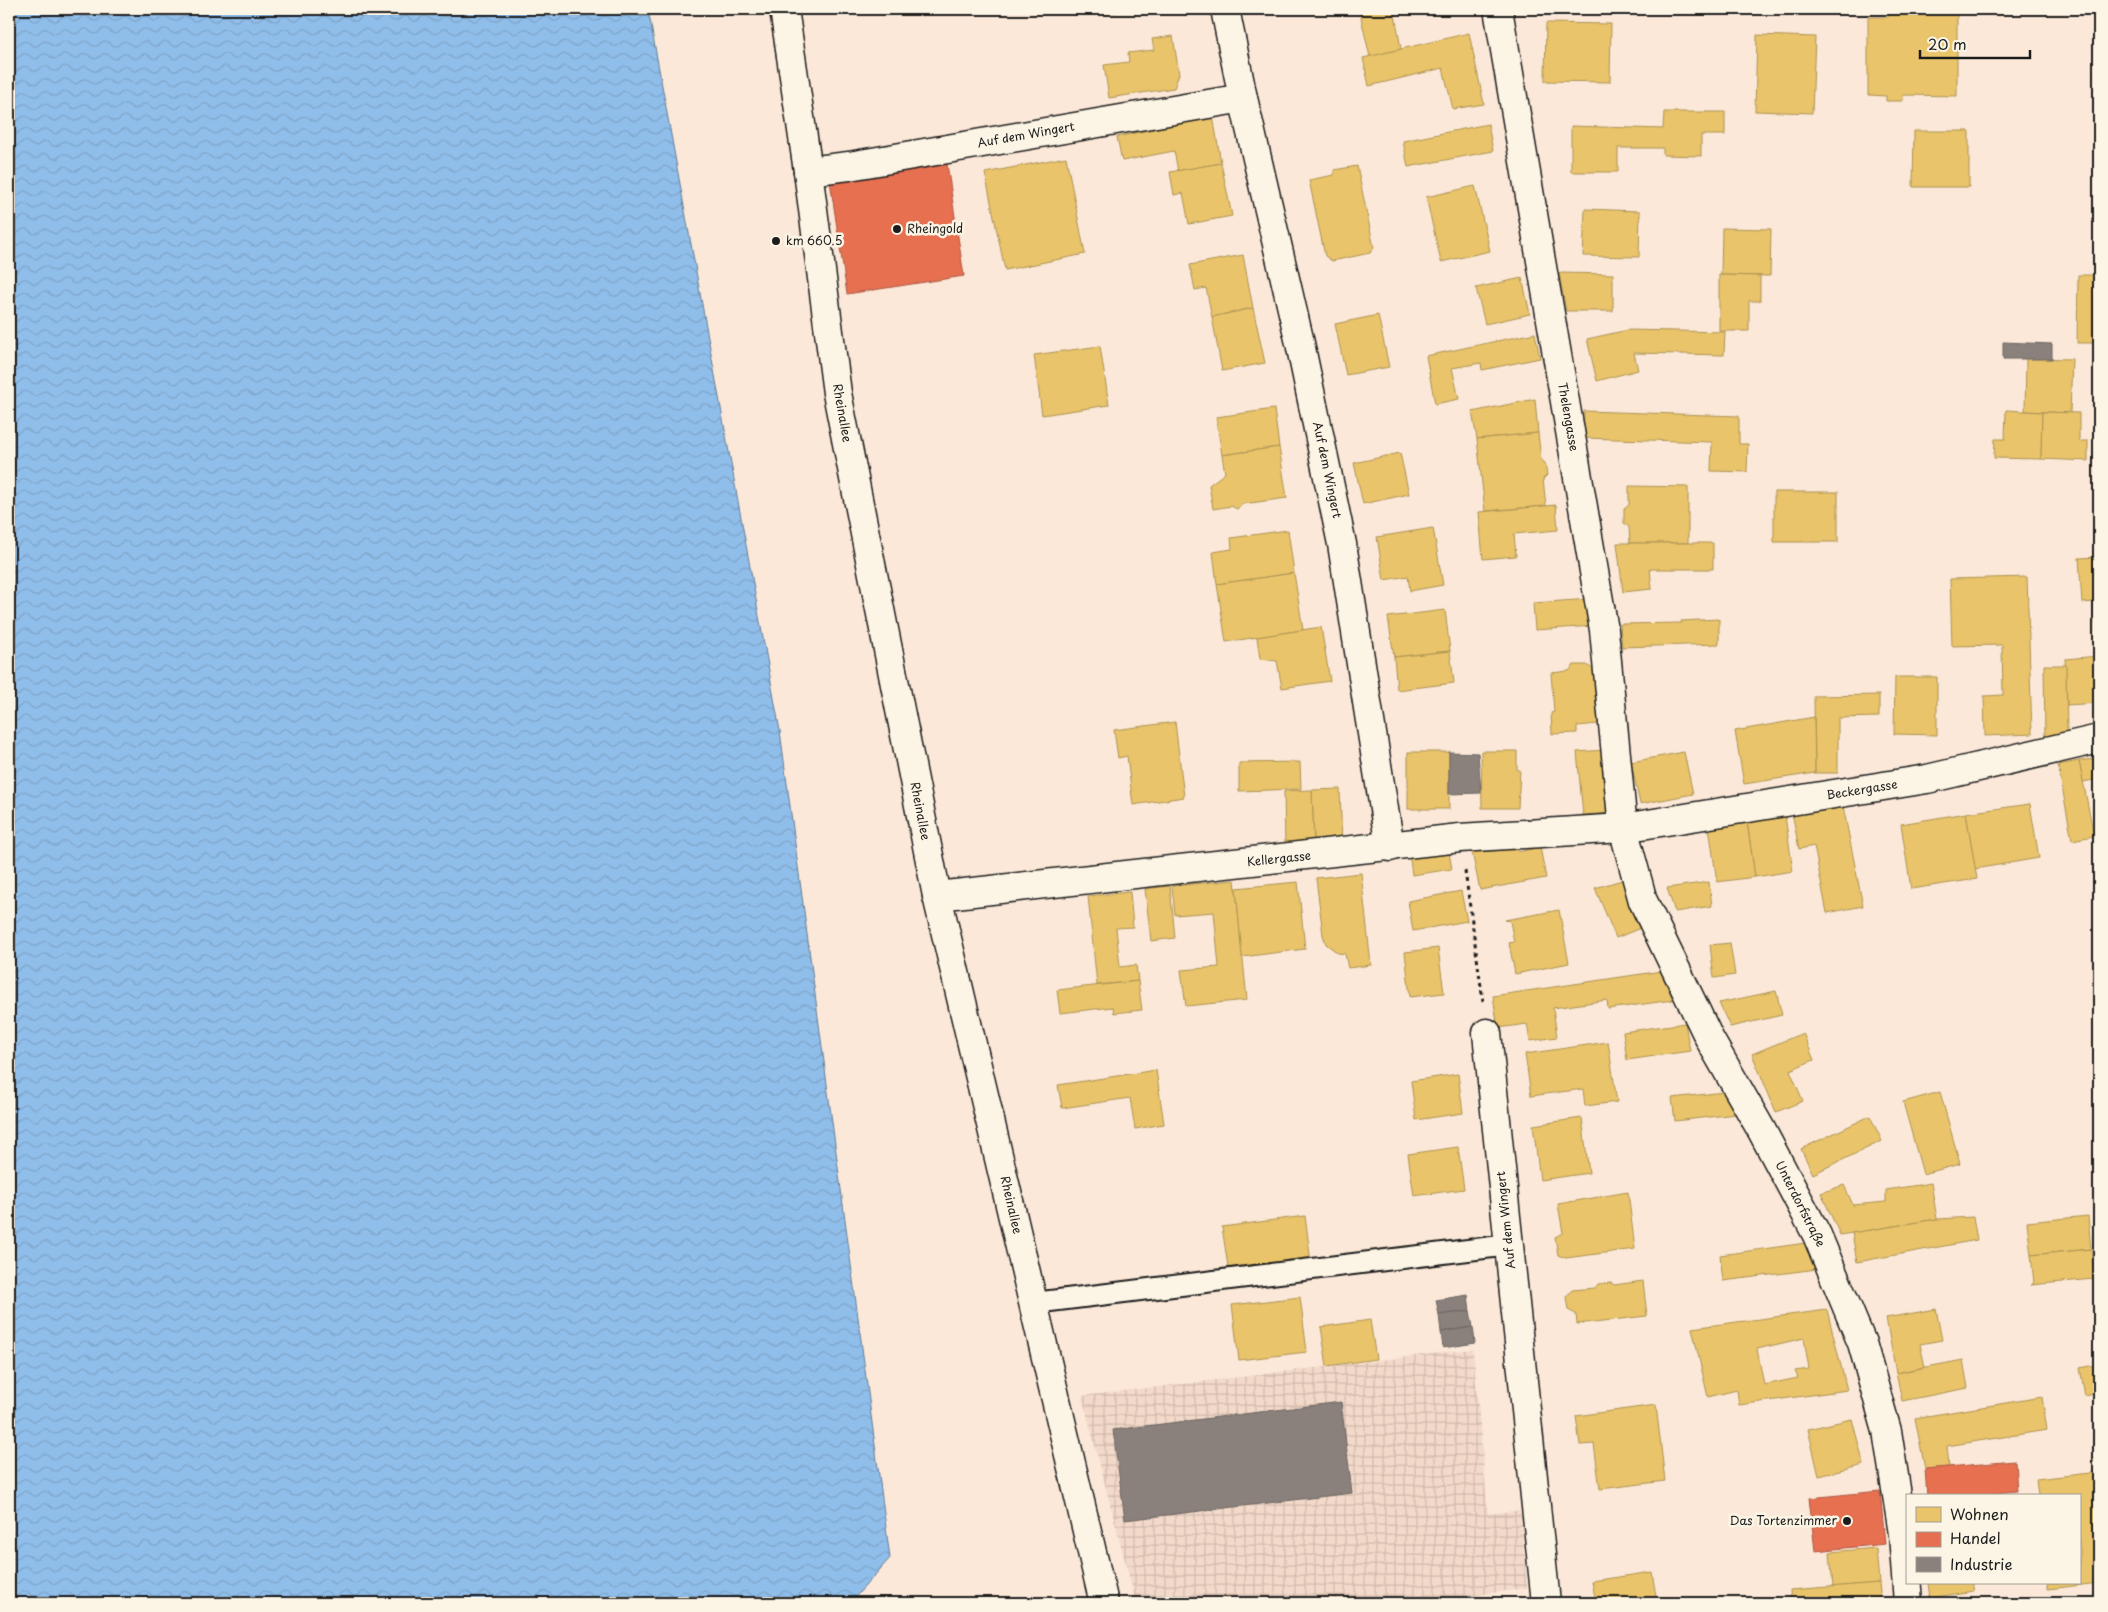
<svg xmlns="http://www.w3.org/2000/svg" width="2108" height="1612" font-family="'Playpen Sans',sans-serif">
<defs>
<pattern id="industrial-grid" width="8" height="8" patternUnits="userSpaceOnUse" patternTransform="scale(1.25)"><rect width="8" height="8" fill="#f3d9c9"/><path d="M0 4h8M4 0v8" fill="none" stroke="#d0baac"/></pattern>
<pattern id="water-waves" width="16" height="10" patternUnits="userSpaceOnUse" patternTransform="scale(1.25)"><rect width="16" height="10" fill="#90beea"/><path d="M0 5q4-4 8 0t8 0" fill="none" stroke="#7ca3c8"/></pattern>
</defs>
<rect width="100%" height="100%" fill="#fbe8d8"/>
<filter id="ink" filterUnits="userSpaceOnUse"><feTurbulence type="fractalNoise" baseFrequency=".02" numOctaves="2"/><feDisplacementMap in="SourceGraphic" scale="10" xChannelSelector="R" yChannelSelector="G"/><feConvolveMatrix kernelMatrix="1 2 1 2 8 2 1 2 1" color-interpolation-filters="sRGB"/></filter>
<g filter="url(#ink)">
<path fill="url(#industrial-grid)" d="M1473 1349 1488 1514 1520 1510 1527 1588 1423 1603H1136L1082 1396Z"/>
<path fill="url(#water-waves)" stroke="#627d98" d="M9 9H648L780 731 890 1558 850 1603H9Z"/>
<g fill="#e9c46a" stroke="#ac9253" fill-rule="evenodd">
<path d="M1103 9H1133L1104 14Z"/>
<path d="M1359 9H1394L1401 49 1370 57Z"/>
<path d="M1889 10 1957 11V96L1903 95V101H1886V96L1868 95V17H1888Z"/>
<path d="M1546 23 1611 24 1610 82 1545 81Z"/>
<path d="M1469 33 1484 104 1453 109 1443 68 1369 86 1363 58Z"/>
<path d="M1757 35 1815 37 1812 113 1755 111Z"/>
<path d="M1173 36 1179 74 1174 88 1109 98 1104 65 1129 62 1128 53 1154 50 1152 39Z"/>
<path d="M1664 112H1725V135H1701V156L1663 155V148H1618V172H1571V126L1663 129Z"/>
<path d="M1213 116 1221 163 1178 171 1174 151 1122 161 1117 137Z"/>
<path d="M1488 124 1493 151 1408 167 1403 141Z"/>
<path d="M1914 131H1969V187H1913Z"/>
<path d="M1066 157 1085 254 1005 270 985 173Z"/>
<path d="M1221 163 1232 216 1189 224 1183 193 1174 195 1170 172Z"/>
<path d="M1357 166 1374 248 1370 253 1332 261 1325 256 1309 180 1334 175V170Z"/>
<path d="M1475 186 1490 251 1441 262 1426 197Z"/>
<path d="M1585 209 1640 211 1639 257 1583 256Z"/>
<path d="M1722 228 1771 229 1770 276 1721 275Z"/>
<path d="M1243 255 1253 308 1212 317 1206 288 1195 290 1190 265Z"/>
<path d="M1559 273 1613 274V311H1566Z"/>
<path d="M1719 275 1760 276V301H1749V331H1719Z"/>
<path d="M2078 275H2099V343H2077Z"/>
<path d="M1522 278 1530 314 1485 324 1476 288Z"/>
<path d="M1253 308 1265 363 1222 371 1212 317Z"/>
<path d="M1378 315 1389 367 1346 375 1335 324Z"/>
<path d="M1628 330 1725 332 1724 355 1634 353 1638 370 1597 381 1587 339Z"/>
<path d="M1535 333 1540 358 1482 370 1481 363 1452 368 1459 399 1435 404 1426 356Z"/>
<path d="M1100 346 1109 405 1042 415 1034 355Z"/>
<path d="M2026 358 2072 359 2070 413 2025 411Z"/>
<path d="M1535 399 1538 433 1477 439 1472 412Z"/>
<path d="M1274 409 1279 447 1222 455 1216 417Z"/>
<path d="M2006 410 2042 412 2041 459 1994 458 1995 439H2005Z"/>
<path d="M1584 411 1739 416V444H1748L1747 472 1711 471 1712 442 1583 438Z"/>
<path d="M2042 412 2079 413V441H2088V461L2041 459Z"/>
<path d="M1538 433 1541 460 1545 463 1547 475 1543 479 1546 506 1485 511 1477 439Z"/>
<path d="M1279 447 1287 498 1243 504 1237 509 1231 506 1213 509 1209 485 1225 473 1222 455Z"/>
<path d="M1400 453 1409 494 1363 504 1354 463Z"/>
<path d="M1629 486 1688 487V543H1630L1629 527 1624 523V509L1629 505Z"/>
<rect x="1774" y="492" width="64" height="50"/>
<path d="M1556 505 1558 530 1514 534 1516 556 1483 559 1479 512Z"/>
<path d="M1433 528 1443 585 1410 591 1408 576 1384 580 1377 537Z"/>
<path d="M1288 530 1294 573 1217 584 1213 552 1232 549 1231 538Z"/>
<path d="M1617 543H1713V569H1650L1652 589 1623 592Z"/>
<path d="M2099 557V637H2096L2094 602 2082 603 2079 558Z"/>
<path d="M1294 573 1303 630 1226 642 1217 584Z"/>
<path d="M2027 577 2032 734 1985 736 1984 696 2003 695 2002 645 1952 646 1950 579Z"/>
<path d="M1590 599 1594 626 1535 630 1533 603Z"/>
<path d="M1445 610 1450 651 1394 657 1388 617Z"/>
<path d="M1719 619V644L1622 647 1620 624 1682 623 1681 621Z"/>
<path d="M1321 627 1330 681 1282 688 1277 661 1260 659 1257 637Z"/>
<path d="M1450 651 1454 683 1397 690 1394 657Z"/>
<path d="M2099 656V703L2067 705 2065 659Z"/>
<path d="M1574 665H1587L1594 670 1598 724 1577 726V733L1552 734 1551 713 1554 712 1551 673 1569 671Z"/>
<path d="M2044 665H2066L2067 736 2045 737Z"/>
<path d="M1895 677H1937V735L1894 734Z"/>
<path d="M1879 695V717L1838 718V773H1815L1814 696Z"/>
<path d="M1814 717 1815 773 1744 784 1735 731Z"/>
<path d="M1175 722 1184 797 1133 805 1127 756 1118 758 1114 730Z"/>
<path d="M1606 750 1611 813 1583 815 1577 752Z"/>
<path d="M1481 751H1517V770H1520L1518 808H1482Z"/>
<rect x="1408" y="752" width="41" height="57"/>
<path d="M1684 752 1693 794 1640 804 1631 762Z"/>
<path d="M2099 758V779L2083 782 2079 761Z"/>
<path d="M2079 761 2094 836 2072 840 2058 765Z"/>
<path d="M1300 762 1301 789 1239 791V763Z"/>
<path d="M1340 789 1342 845 1314 846 1312 790Z"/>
<path d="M1312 790 1314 846 1285 847 1284 791Z"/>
<path d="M1842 801 1863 906 1827 913 1814 846 1799 849 1792 812Z"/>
<path d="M2030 804 2039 858 1975 869 1966 813Z"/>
<path d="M1966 813 1977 879 1911 889 1901 824Z"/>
<path d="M1785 816 1793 871 1755 877 1747 822Z"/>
<path d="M1747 822 1755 877 1717 882 1709 827Z"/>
<path d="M1448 847 1452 869 1412 875 1409 852Z"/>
<path d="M1501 847 1502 850 1517 847 1518 852 1540 847 1546 878 1480 890 1472 852Z"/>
<path d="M1361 873 1371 965 1348 968 1345 954 1338 953 1326 944 1323 935 1316 878Z"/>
<path d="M1235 880 1247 1000 1186 1006 1181 970 1219 967 1214 912 1175 915 1172 886Z"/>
<path d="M1622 880 1643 927 1616 938 1595 888Z"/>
<path d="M1298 882 1305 949 1242 957 1236 888Z"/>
<path d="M1709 882 1712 906 1675 912 1667 888Z"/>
<path d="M1170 886 1175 938 1151 941 1145 889Z"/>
<path d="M1461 891 1467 921 1413 931 1408 901Z"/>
<path d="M1130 892 1133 927 1116 928 1120 967 1136 965 1138 981 1097 985 1088 896Z"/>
<path d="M1559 910 1569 963 1515 974 1509 943 1514 942 1510 921 1505 920Z"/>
<path d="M1730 943 1735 975 1714 978 1710 945Z"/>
<path d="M1438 948 1444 993 1410 997 1405 952Z"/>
<path d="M1662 971 1673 1000 1608 1009 1607 1000 1553 1008 1557 1037 1530 1041 1527 1024 1498 1028 1493 996Z"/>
<path d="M1138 981 1142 1010 1114 1013 1113 1007 1060 1013 1057 990Z"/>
<path d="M1776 991 1782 1015 1730 1027 1719 1003Z"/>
<path d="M1685 1023 1690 1051 1627 1060 1623 1032Z"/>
<path d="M1803 1033 1814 1060 1790 1070 1803 1101 1776 1112 1752 1054Z"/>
<path d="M1608 1042 1617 1102 1585 1106 1583 1089 1531 1096 1525 1054Z"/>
<path d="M1156 1070 1164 1124 1135 1129 1130 1098 1062 1108 1058 1085Z"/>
<path d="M1458 1074 1463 1113 1416 1120 1411 1081Z"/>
<path d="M1733 1091 1736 1114 1675 1121 1672 1098Z"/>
<path d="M1940 1092 1960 1164 1923 1174 1903 1102Z"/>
<path d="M1870 1116 1882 1141 1813 1174 1801 1149Z"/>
<path d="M1582 1118 1589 1173 1540 1180 1533 1125Z"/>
<path d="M1458 1147 1464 1189 1414 1196 1408 1154Z"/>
<path d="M1931 1183 1937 1219 1840 1235 1821 1193 1844 1185 1853 1205 1886 1202V1190Z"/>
<path d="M1628 1192 1635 1249 1566 1258 1558 1255 1555 1237 1563 1233 1558 1204Z"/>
<path d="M1305 1216 1311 1262 1229 1273 1222 1227Z"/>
<path d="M2088 1216 2091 1249 2031 1255 2027 1222Z"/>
<path d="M1973 1217 1977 1240 1857 1262 1852 1233 1937 1219Z"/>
<path d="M1806 1243 1817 1269 1723 1281 1720 1255Z"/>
<path d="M2091 1249 2094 1279 2031 1285 2034 1283 2031 1255Z"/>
<path d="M1643 1281 1647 1316 1577 1324 1576 1314 1568 1310 1566 1297 1572 1290 1595 1288 1598 1284 1611 1283 1614 1285Z"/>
<path d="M1300 1297 1307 1352 1239 1360 1232 1305Z"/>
<path d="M1936 1309 1942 1340 1920 1344 1925 1367 1896 1373 1886 1318Z"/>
<path d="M1827 1310 1847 1390 1739 1405 1737 1390 1708 1397 1692 1328ZM1804 1338 1809 1369 1795 1371 1798 1378 1764 1385 1757 1349Z"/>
<path d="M1370 1320 1376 1359 1327 1366 1321 1327Z"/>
<path d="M1963 1360 1968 1388 1902 1401 1896 1373Z"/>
<path d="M2099 1364V1393L2085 1396 2080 1368Z"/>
<path d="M2042 1397 2047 1430 1947 1446 1949 1467 1925 1469 1915 1418Z"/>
<path d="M1656 1405 1665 1481 1600 1489 1594 1444 1580 1445 1576 1416Z"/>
<path d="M1852 1419 1864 1465 1819 1476 1808 1429Z"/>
<path d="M2099 1472V1583L2048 1589V1583H2079V1496H2038L2036 1479Z"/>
<path d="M1876 1548 1879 1583 1833 1587 1830 1552Z"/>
<path d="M1652 1572 1657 1603H1596L1592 1581Z"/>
<path d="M1879 1583 1881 1603H1791L1790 1590Z"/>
<path d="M1928 1583H1972L1974 1591 1930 1598Z"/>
<path d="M2008 1599 2009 1603H1985Z"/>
</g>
<g fill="#e76f51" stroke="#aa5641">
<path d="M947 164 964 276 847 294 830 181Z"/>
<path d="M2015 1461 2017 1491 1996 1493V1496H1927L1925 1469Z"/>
<path d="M1880 1491 1885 1544 1815 1551 1809 1498Z"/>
</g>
<g fill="#8a817c" stroke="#69635f">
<path d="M2003 342 2052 344V359H2003Z"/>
<path d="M1449 752 1478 753 1481 793 1449 794Z"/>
<path d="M1468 1295 1470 1311 1439 1315 1436 1300Z"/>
<path d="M1470 1311 1473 1327 1441 1332 1439 1315Z"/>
<path d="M1473 1327 1475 1343 1443 1348 1441 1332Z"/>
<path d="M1341 1402 1352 1493 1125 1520 1113 1430Z"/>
</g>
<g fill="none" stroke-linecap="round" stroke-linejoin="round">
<g stroke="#1c1c1c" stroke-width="24">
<path id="service" d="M1034 1303 1509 1245"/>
</g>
<g stroke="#1c1c1c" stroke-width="31">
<g id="minor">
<path d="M784 9 808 171 837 393 937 896 1104 1603"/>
<path d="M1225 9 1243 98 1300 343 1342 544 1390 847"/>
<path d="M1498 9 1604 630 1623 828 1643 901 1710 1040 1762 1131 1817 1235 1862 1343 1887 1431 1903 1534 1908 1603"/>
<path d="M808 171 849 166 1243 98"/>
<path d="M937 896 1460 838 1623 828 1927 779 2099 739"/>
<path d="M1487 1033 1546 1603"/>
</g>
</g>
<path stroke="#1c1c1c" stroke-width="3" stroke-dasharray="4 4" stroke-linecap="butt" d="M1465 871 1483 1001"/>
<use href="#service" stroke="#fcf5e5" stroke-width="20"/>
<use href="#minor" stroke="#fcf5e5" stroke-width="28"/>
</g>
</g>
<g fill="#1c1c1c" stroke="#fcf5e5" stroke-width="2">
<circle cx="897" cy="229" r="5"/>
<circle cx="776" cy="241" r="5"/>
<circle cx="1847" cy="1521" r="5"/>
</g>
<g text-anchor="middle" stroke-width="5" stroke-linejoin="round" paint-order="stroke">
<g font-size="12" fill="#1c1c1c" stroke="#fcf5e5">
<text transform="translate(1026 135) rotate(-10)" y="4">Auf dem Wingert</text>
<text transform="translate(842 413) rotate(80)" y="4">Rheinallee</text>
<text transform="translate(1568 417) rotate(80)" y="4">Thelengasse</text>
<text transform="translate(1327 470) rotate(78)" y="4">Auf dem Wingert</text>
<text transform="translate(1862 790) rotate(-9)" y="4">Beckergasse</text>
<text transform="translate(920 811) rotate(79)" y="4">Rheinallee</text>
<text transform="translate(1279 859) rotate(-6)" y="4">Kellergasse</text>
<text transform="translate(1800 1204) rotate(63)" y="4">Unterdorfstraße</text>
<text transform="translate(1011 1205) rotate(77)" y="4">Rheinallee</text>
<text transform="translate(1506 1220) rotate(-96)" y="4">Auf dem Wingert</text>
</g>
<g font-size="12" fill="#1c1c1c" stroke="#fcf5e5" text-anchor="start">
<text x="907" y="233">Rheingold</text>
<text x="786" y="245">km 660.5</text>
<text x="1837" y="1525" text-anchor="end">Das Tortenzimmer</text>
</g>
</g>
<rect width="2108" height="1612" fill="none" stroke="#fcf5e5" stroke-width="30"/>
<rect x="15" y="15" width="2078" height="1582" fill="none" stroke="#1c1c1c" stroke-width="2" filter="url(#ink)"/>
<rect x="1906" y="1494" width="175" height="90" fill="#fcf5e5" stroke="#a29e95"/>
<rect x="1916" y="1507" width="25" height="15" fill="#e9c46a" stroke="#a29e95"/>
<text x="1950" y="1520" font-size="15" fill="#1c1c1c">Wohnen</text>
<rect x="1916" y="1532" width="25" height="15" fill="#e76f51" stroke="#a29e95"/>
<text x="1950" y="1544" font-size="15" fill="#1c1c1c">Handel</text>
<rect x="1916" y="1557" width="25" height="15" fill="#8a817c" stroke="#a29e95"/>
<text x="1950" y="1570" font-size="15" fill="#1c1c1c">Industrie</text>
<path d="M1920 50v8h110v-8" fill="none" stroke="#1c1c1c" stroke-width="2.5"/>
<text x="1928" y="50" font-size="15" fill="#1c1c1c" stroke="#fcf5e5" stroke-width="4" paint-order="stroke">20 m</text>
</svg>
